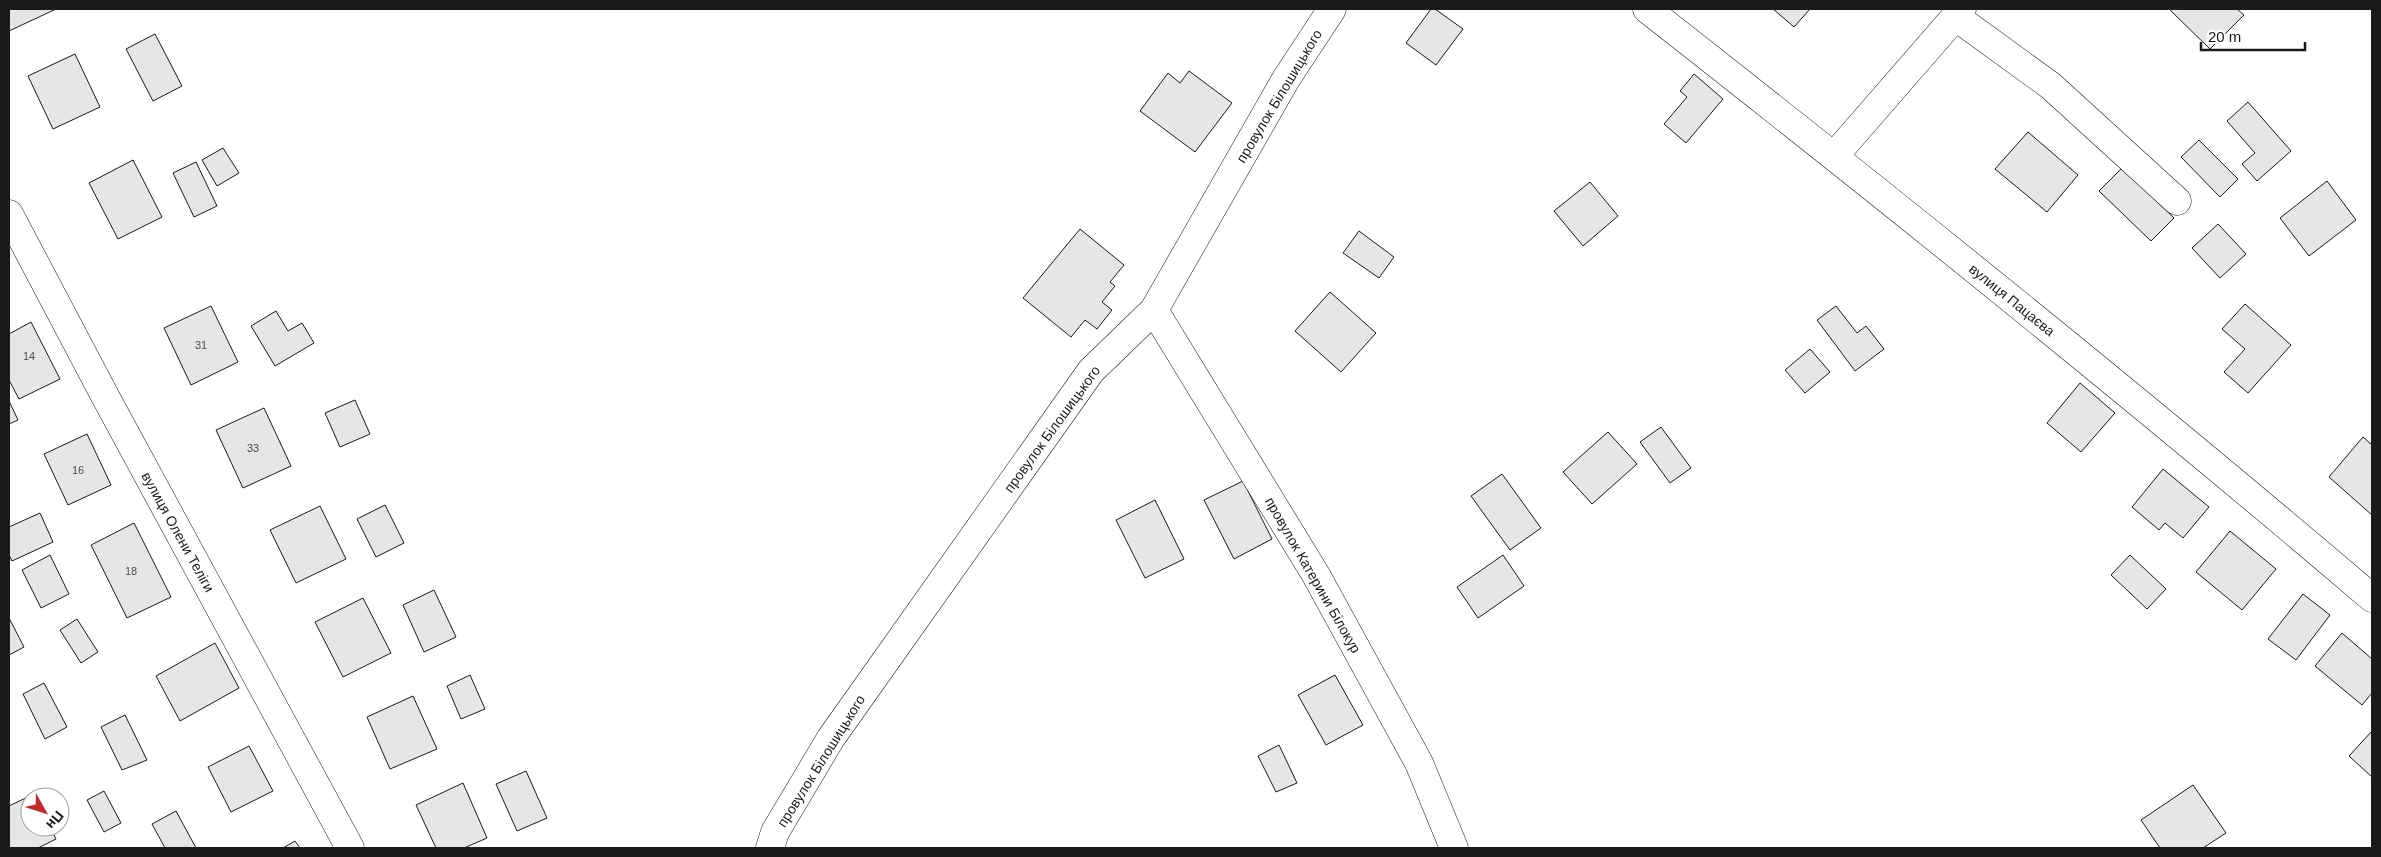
<svg xmlns="http://www.w3.org/2000/svg" width="2381" height="857" font-family="Helvetica,sans-serif">
<rect width="100%" height="100%" fill="#fff"/>
<g fill="#e6e6e6" stroke="#1a1a1a">
<path d="M9 9H56L9 31Z"/>
<path d="M1431 9H1435L1463 29 1436 65 1406 43Z"/>
<path d="M1773 9H1810L1794 27Z"/>
<path d="M2169 9H2237L2244 15 2210 49Z"/>
<path d="M155 34 182 86 153 101 126 49Z"/>
<path d="M75 54 100 107 53 129 28 76Z"/>
<path d="M1189 71 1232 103 1195 152 1140 111 1168 73 1180 83Z"/>
<path d="M1694 74 1723 99 1686 143 1664 124 1687 97 1680 91Z"/>
<path d="M2248 102 2291 151 2257 181 2242 164 2255 153 2227 121Z"/>
<path d="M2028 132 2078 175 2047 212 1995 169Z"/>
<path d="M2199 140 2238 179 2220 197 2181 157Z"/>
<path d="M223 148 239 173 217 186 202 160Z"/>
<path d="M133 160 162 217 118 239 89 183Z"/>
<path d="M196 162 217 206 194 217 173 173Z"/>
<path d="M2122 168 2174 218 2151 241 2099 191Z"/>
<path d="M2327 181 2356 220 2309 256 2280 218Z"/>
<path d="M1590 182 1618 216 1583 246 1554 211Z"/>
<path d="M2218 224 2246 254 2220 278 2192 248Z"/>
<path d="M1080 229 1124 265 1110 282 1115 286 1102 302 1112 310 1097 329 1085 320 1071 337 1023 298Z"/>
<path d="M1359 231 1394 257 1379 278 1343 253Z"/>
<path d="M1330 292 1376 333 1341 372 1295 331Z"/>
<path d="M2245 304 2291 345 2248 393 2224 372 2245 349 2222 329Z"/>
<path d="M211 306 238 362 191 385 164 328Z"/>
<path d="M1836 306 1857 333 1866 326 1884 349 1855 371 1817 320Z"/>
<path d="M276 311 288 331 302 323 314 343 275 366 251 326Z"/>
<path d="M31 322 60 379 19 399 9 380V334Z"/>
<path d="M1810 349 1830 372 1805 393 1785 370Z"/>
<path d="M2080 383 2115 413 2081 452 2047 423Z"/>
<path d="M355 400 370 434 340 447 325 413Z"/>
<path d="M9 401 18 420 9 424Z"/>
<path d="M264 408 291 466 243 488 216 430Z"/>
<path d="M1661 427 1691 468 1670 483 1640 442Z"/>
<path d="M1608 432 1637 464 1592 504 1563 472Z"/>
<path d="M87 434 111 485 68 505 44 454Z"/>
<path d="M2363 437 2372 445V515L2329 477Z"/>
<path d="M2163 469 2209 507 2183 538 2165 523 2159 530 2132 507Z"/>
<path d="M1502 474 1541 528 1510 550 1471 496Z"/>
<path d="M1243 481 1272 539 1234 559 1204 500Z"/>
<path d="M1155 500 1184 559 1145 578 1116 520Z"/>
<path d="M385 505 404 543 376 557 357 519Z"/>
<path d="M320 506 346 559 296 583 270 530Z"/>
<path d="M40 513 53 542 12 561 9 555V527Z"/>
<path d="M134 523 171 597 127 618 91 545Z"/>
<path d="M2230 531 2276 569 2242 610 2196 572Z"/>
<path d="M50 555 69 594 41 608 22 570Z"/>
<path d="M1503 555 1524 586 1478 618 1457 587Z"/>
<path d="M2130 555 2166 589 2147 609 2111 575Z"/>
<path d="M434 590 456 637 424 652 403 605Z"/>
<path d="M2303 594 2330 615 2296 660 2268 639Z"/>
<path d="M363 598 391 653 343 677 315 622Z"/>
<path d="M9 618 24 647 9 655Z"/>
<path d="M77 619 98 652 81 663 60 630Z"/>
<path d="M2342 633 2372 659V693L2362 705 2315 666Z"/>
<path d="M215 643 239 688 180 721 156 676Z"/>
<path d="M470 675 485 709 461 719 447 686Z"/>
<path d="M1335 675 1363 725 1326 745 1298 695Z"/>
<path d="M44 683 67 727 45 739 23 694Z"/>
<path d="M413 696 437 749 390 769 367 717Z"/>
<path d="M125 715 147 760 122 770 101 727Z"/>
<path d="M2372 731V777L2349 756Z"/>
<path d="M1279 745 1297 783 1276 792 1258 756Z"/>
<path d="M249 746 273 791 231 812 208 767Z"/>
<path d="M526 771 547 818 517 831 496 784Z"/>
<path d="M463 783 487 838 464 848H436L416 805Z"/>
<path d="M2193 785 2226 833 2203 848H2160L2141 820Z"/>
<path d="M104 791 121 823 104 832 87 800Z"/>
<path d="M34 794 35 797H30V827H50L56 839 38 848H9V806Z"/>
<path d="M176 811 196 848H165L152 824Z"/>
<path d="M295 841 300 848H283Z"/>
</g>
<g fill="none" stroke-linecap="round" stroke-linejoin="round">
<g stroke="#1a1a1a" stroke-width="29">
<g id="minor">
<path d="M1647 9C1892 201 2135 396 2372 598"/>
<path d="M1956 17 2051 86 2177 201"/>
<path d="M1835 155 1962 9"/>
<path d="M9 214 105 396 350 848"/>
<path d="M1154 310 1316 575 1419 763 1454 848"/>
<path d="M770 848 775 832 831 738 1091 371 1154 310 1286 79 1332 9"/>
</g>
</g>
<use href="#minor" stroke="#fff" stroke-width="28"/>
</g>
<g text-anchor="middle" stroke-width="4" stroke-linejoin="round" paint-order="stroke">
<g font-size="11" fill="#4d4d4d">
<text x="201" y="349">31</text>
<text x="29" y="360">14</text>
<text x="253" y="452">33</text>
<text x="78" y="474">16</text>
<text x="131" y="575">18</text>
</g>
<g font-size="14" fill="#1a1a1a" stroke="#fff">
<text transform="translate(1279 96) rotate(-59)" y="5">провулок Білошицького</text>
<text transform="translate(2012 300) rotate(39)" y="5">вулиця Пацаєва</text>
<text transform="translate(1052 429) rotate(-54)" y="5">провулок Білошицького</text>
<text transform="translate(178 532) rotate(61)" y="5">вулиця Олени Теліги</text>
<text transform="translate(1313 575) rotate(60)" y="5">провулок Катерини Білокур</text>
<text transform="translate(821 761) rotate(-58)" y="5">провулок Білошицького</text>
</g>
</g>
<rect width="2381" height="857" fill="none" stroke="#1a1a1a" stroke-width="20"/>
<g transform="translate(45 812) rotate(129)"><circle r="24" fill="#ffffff" stroke="#a3a3a3"/>
<path d="M0-4L9 19L0 12L-9 19Z" fill="#c62828"/>
<text y="-8" font-size="14" font-weight="bold" text-anchor="middle" fill="#1a1a1a">Пн</text>
</g>
<path d="M2201 42v8h104v-8" fill="none" stroke="#1a1a1a" stroke-width="2.5"/>
<text x="2208" y="42" font-size="15" fill="#1a1a1a" stroke="#ffffff" stroke-width="4" paint-order="stroke">20 m</text>
</svg>
